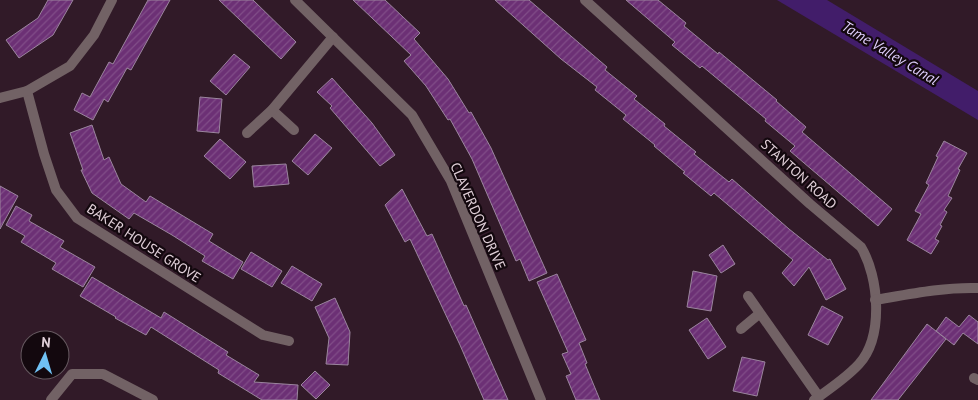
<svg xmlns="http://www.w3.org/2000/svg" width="978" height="400" font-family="'PT Sans',sans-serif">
<defs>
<pattern id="building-hatch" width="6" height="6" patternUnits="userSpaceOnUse" patternTransform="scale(1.25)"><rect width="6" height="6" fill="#6c3075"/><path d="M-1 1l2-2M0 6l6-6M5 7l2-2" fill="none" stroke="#814d88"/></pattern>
</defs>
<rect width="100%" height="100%" fill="#311a28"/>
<path fill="#421d6a" d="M777 0H827L978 91V120Z"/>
<g fill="url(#building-hatch)" stroke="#9b859e">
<path d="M48 0H73L53 35 19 58 6 40 38 18Z"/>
<path d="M148 0H170L131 70 127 68 108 102 104 99 93 120 74 110 82 93 90 97 109 62 113 64Z"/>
<path d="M219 0H253L296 42 281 59Z"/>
<path d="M353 0H385L420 33 414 39 448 79 469 113 471 112 491 148 547 273 529 281 520 259 516 261 472 159 450 119 448 120 426 86 404 61 411 55Z"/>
<path d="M495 0H529L607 67 605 70 637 96 634 99 665 124 664 126 696 152 694 154 729 182 732 179 789 229 828 260 830 259 846 289 826 300 809 267 794 286 782 273 793 260 714 193 711 196 683 173 685 172 654 146 655 145 623 119 626 115 595 90 597 87 561 59Z"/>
<path d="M626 0H658L686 23 684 26 718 54 719 52 777 100 776 101 806 127 802 132 892 209 878 226 790 151 795 146 765 121 766 119 702 66 700 68 672 45 675 42Z"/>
<path d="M234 54 250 67 226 95 210 81Z"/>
<path d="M332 78 372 123 395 155 380 166 330 108 332 106 317 92Z"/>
<path d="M200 97 222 99 219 133 197 131Z"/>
<path d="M92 125 104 160 109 157 121 184 146 202 150 196 213 234 209 241 243 262 233 279 202 261 205 256 172 235 134 213 129 219 92 193 81 170H83L70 133Z"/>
<path d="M315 134 332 148 308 175 292 161Z"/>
<path d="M220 139 246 162 230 179 204 156Z"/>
<path d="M944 141 967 153 958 169 960 170 948 196 952 198 944 210 947 212 940 225 942 226 935 239 939 241 931 254 907 240 921 214 915 211 929 185 926 183 938 157 936 156Z"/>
<path d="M286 164 289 184 254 187 252 166Z"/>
<path d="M0 186 18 196 0 229Z"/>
<path d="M402 189 427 236 432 234 464 306 466 305 508 400H484L460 345 410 239 405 242 385 205Z"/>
<path d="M16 206 32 215 29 221 64 241 60 247 95 267 83 287 52 269 56 263 21 242 25 236 6 225Z"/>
<path d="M723 245 735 264 721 273 709 255Z"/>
<path d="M251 252 282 271 272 287 241 269Z"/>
<path d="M292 266 322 284 312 301 281 283Z"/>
<path d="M693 271 717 276 711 311 687 307Z"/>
<path d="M557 274 586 340 579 343 587 363 585 364 600 400H576L566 376 571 374 562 354 568 352 537 282Z"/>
<path d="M92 277 161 318 164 312 228 352 226 355 259 375 254 382 298 385 297 400H262L218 373 219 370 151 327 146 335 115 318 116 317 80 296Z"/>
<path d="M335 298 350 332 348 365 326 364 329 338 315 307Z"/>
<path d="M822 306 843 317 828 345 808 335Z"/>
<path d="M969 315 978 322V344L963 333 954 345 936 331 946 317 959 327Z"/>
<path d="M707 318 726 347 708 359 689 330Z"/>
<path d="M927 324 946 339 898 400H871Z"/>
<path d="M742 357 765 362 757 396 733 391Z"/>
<path d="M315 371 330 385 316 399 301 385Z"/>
</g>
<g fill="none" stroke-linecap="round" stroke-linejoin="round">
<g stroke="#726265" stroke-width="10">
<path d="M295 0 412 115 451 181 541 400"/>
<path d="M585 0 810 204 861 247C879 277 884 336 859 364 849 375 827 391 814 400"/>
<path d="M27 91 44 154 56 190 77 218 263 335 289 341"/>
<path d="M0 98 27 91 70 66 94 35 112 0"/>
<path d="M272 110 294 130"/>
<path d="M247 133 272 110 333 37"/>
<path d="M748 296 819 397"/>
<path d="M875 300C910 294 943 287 978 288"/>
<path d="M741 329 759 314"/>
<path d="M974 378 978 380"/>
<path d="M51 400 72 374H103L153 400"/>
</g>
</g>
<g text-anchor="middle" stroke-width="4.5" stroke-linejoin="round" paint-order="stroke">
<g font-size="14" fill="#e0cfd8" stroke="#13080e">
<text transform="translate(799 174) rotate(42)" y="5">STANTON ROAD</text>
<text transform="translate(478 216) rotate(66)" y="5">CLAVERDON DRIVE</text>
<text transform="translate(144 243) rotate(33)" y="5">BAKER HOUSE GROVE</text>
</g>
<g font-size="15" font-style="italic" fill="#decefb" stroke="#13080e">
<text transform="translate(890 53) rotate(31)" y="5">Tame Valley Canal</text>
</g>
</g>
<g transform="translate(45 355) rotate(5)"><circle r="24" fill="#13080e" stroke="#65585f"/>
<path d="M0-4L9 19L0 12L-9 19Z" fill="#70c1f4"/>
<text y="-8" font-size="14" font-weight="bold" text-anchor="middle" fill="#e0cfd8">N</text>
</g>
</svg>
